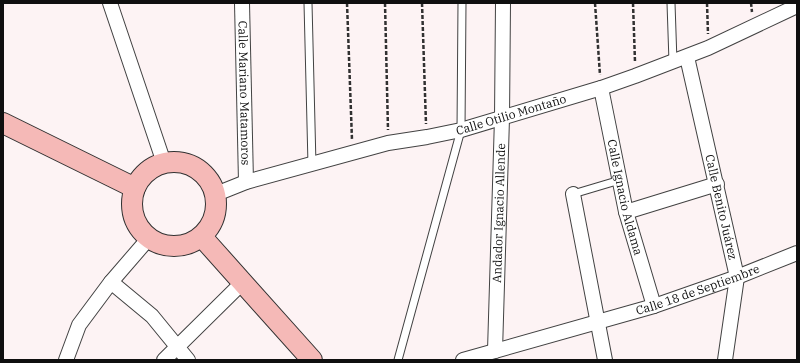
<svg xmlns="http://www.w3.org/2000/svg" width="800" height="363" font-family="'IBM Plex Serif',serif">
<rect width="100%" height="100%" fill="#fdf3f4"/>
<g fill="none" stroke-linecap="round" stroke-linejoin="round">
<g stroke="#424242" stroke-width="9">
<g id="lane">
<path d="M308 3 312 165"/>
<path d="M671 3 673 62"/>
<path d="M573 194 620 180"/>
<path d="M398 360 461 130 462 3"/>
</g>
</g>
<g stroke="#424242" stroke-width="16">
<g id="street">
<path d="M110 3 164 163"/>
<path id="s1" d="M242 3 246 182"/>
<path id="s2" d="M687 57 737 277 725 360"/>
<path id="s3" d="M601 88 626 212 654 306"/>
<path id="s4" d="M216 194 246 182 388 143 427 137 461 130 601 88 635 76 708 48 797 6"/>
<path d="M573 194 605 360"/>
<path d="M626 212 717 184"/>
<path d="M111 282 152 316 188 360"/>
<path id="s5" d="M495 351 502 118 503 3"/>
<path d="M66 360 79 325 111 282 149 238"/>
<path d="M164 360 243 282"/>
<path id="s6" d="M463 360 654 306 737 277 797 253"/>
</g>
</g>
<g stroke="#313131" stroke-width="22">
<g id="secondary">
<path d="M3 123 135 188"/>
<circle cx="174" cy="204" r="42"/>
<path d="M202 237 312 360"/>
</g>
</g>
<g stroke="#313131" stroke-width="2.5" stroke-dasharray="4 2" stroke-linecap="butt">
<path d="M347 3 352 140"/>
<path d="M385 3 388 130"/>
<path d="M422 3 426 124"/>
<path d="M595 3 600 75"/>
<path d="M633 3 635 62"/>
<path d="M707 3 708 34"/>
<path d="M751 3 752 12"/>
</g>
<use href="#lane" stroke="#fff" stroke-width="7"/>
<use href="#street" stroke="#fff" stroke-width="14"/>
<use href="#secondary" stroke="#f5b9b7" stroke-width="20"/>
</g>
<g text-anchor="middle" stroke-width="4" stroke-linejoin="round" paint-order="stroke">
<g font-size="12" fill="#0f0f0f" stroke="#fff">
<text dy="4" stroke="none"><textPath href="#s1" startOffset="90">Calle Mariano Matamoros</textPath></text>
<text dy="4" stroke="none"><textPath href="#s4" startOffset="306">Calle Otilio Montaño</textPath></text>
<text dy="4" stroke="none"><textPath href="#s3" startOffset="112">Calle Ignacio Aldama</textPath></text>
<text dy="4" stroke="none"><textPath href="#s2" startOffset="154">Calle Benito Juárez</textPath></text>
<text dy="4" stroke="none"><textPath href="#s5" startOffset="138">Andador Ignacio Allende</textPath></text>
<text dy="4" stroke="none"><textPath href="#s6" startOffset="245">Calle 18 de Septiembre</textPath></text>
</g>
</g>
<rect width="800" height="363" fill="none" stroke="#0f0f0f" stroke-width="8"/>
</svg>
